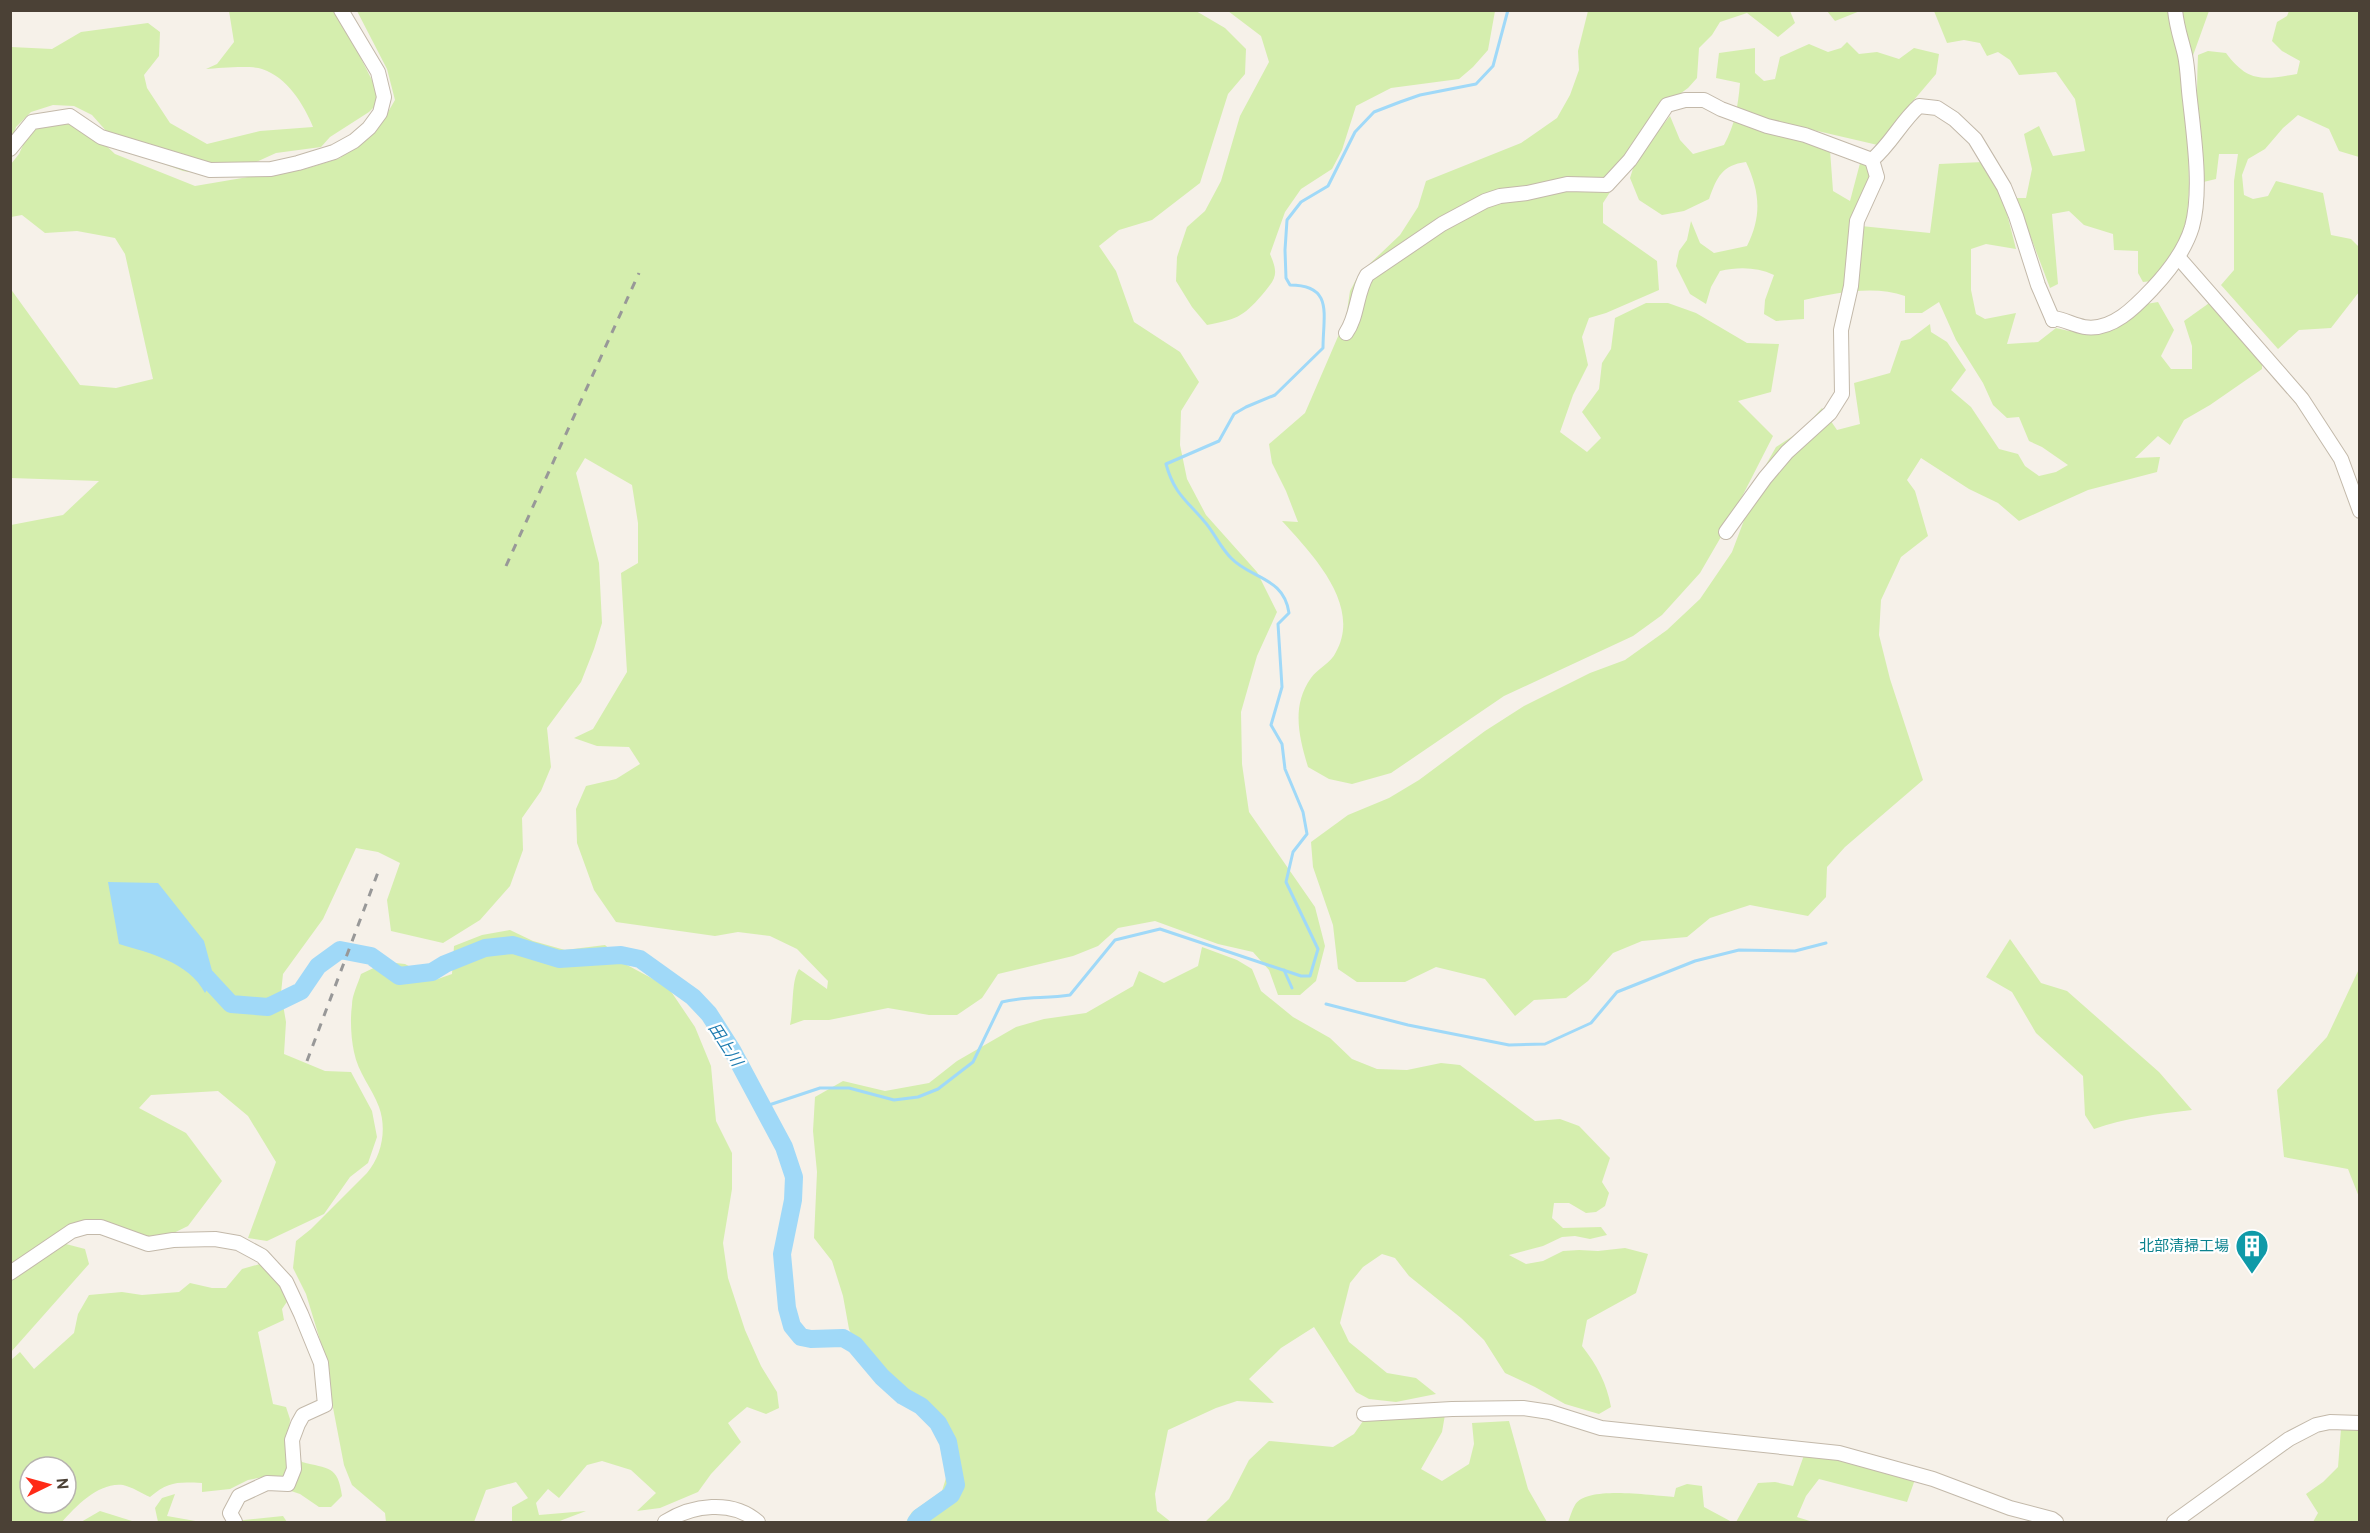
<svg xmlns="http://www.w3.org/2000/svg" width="2370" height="1533" font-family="Overpass,'Noto Sans JP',sans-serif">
<rect width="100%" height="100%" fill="#f6f1e9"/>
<g fill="#d5eeae" fill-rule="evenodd">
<path d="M229 11H337L376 88 377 104 369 112 330 137 321 147 276 153 254 163 196 173 183 171 135 153 108 133 92 115 74 106 53 105 31 112 16 127 11 143V47L52 49 81 32 148 23 160 32 159 56 144 75 147 88 170 123 207 144 260 131 313 127C304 105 287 77 262 69 251 65 220 68 206 69L217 64 234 42Z"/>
<path d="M357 11H1196L1225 28 1246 49 1245 74 1228 94 1200 183 1152 220 1119 230 1099 246 1116 271 1134 322 1180 352 1199 382 1181 411 1180 445 1187 479 1206 515 1257 572 1277 612 1257 656 1241 712 1242 764 1249 812 1315 907 1325 946 1316 981 1300 995H1278L1269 970 1253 952 1218 944 1155 921 1118 928 1098 946 1073 956 998 974 982 998 957 1015H929L888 1008 829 1020H804L790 1025C794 1007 791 981 799 969L827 989 828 981 797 949 770 936 738 932 715 936 616 922 594 890 577 843 576 809 586 786 616 779 640 764 629 747 597 746 574 738 593 729 627 672 621 573 638 563V523L632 485 585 458 576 473 599 563 602 623 594 649 581 682 547 728 551 767 541 791 522 818 523 850 510 886 480 920 443 943 391 931 387 900 400 863 378 852 356 848 323 919 283 974 281 993 286 1022 284 1054 325 1071 351 1072 372 1111 377 1137 368 1163 350 1177 324 1214 267 1241 248 1238 276 1162 248 1116 218 1091 151 1095 139 1108 186 1133 222 1181 188 1226 149 1245 109 1228 73 1229 66 1244 85 1249 89 1264 11 1352V525L63 515 99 481 11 478 10 288 80 385 116 388 153 379 125 254 115 238 77 231 45 233 22 215 11 217V164L19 154 32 125 51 118 82 123 115 154 195 186 248 177 284 161 305 169 340 158 381 124 395 100 387 69Z"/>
<path d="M1228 11H1495L1488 50 1473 67 1459 79 1391 88 1356 106 1342 150 1332 169 1301 189 1285 212 1270 254C1279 275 1276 278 1262 295 1242 318 1236 319 1207 325L1192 307 1176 281 1177 257 1187 227 1205 211 1221 181 1240 116 1269 62 1261 36Z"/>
<path d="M1588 11H1790L1795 23 1778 37 1747 13 1720 22 1712 35 1699 48 1697 78 1688 88 1662 107 1630 146 1625 169 1603 203V223L1657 261 1659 290 1606 313 1589 318 1582 337 1588 365 1573 395 1560 432 1587 452 1601 438 1582 412 1599 389 1602 363 1611 349 1615 318 1646 303H1668L1696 313 1747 343 1779 344 1771 392 1738 401 1773 436 1725 530 1700 573 1662 615 1633 636 1504 696 1391 773 1352 784 1329 779 1308 767C1299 737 1291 706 1311 678 1317 669 1331 663 1336 652 1362 605 1312 554 1282 521L1298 522 1286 491 1272 463 1269 444 1305 413 1346 318 1350 291 1359 274 1400 235 1418 207 1426 181 1521 143 1557 118 1570 95 1579 70 1578 51Z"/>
<path d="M1827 11H1860L1835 21Z"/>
<path d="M1934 11H2209L2191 61 2188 127 2189 189 2186 233 2173 261 2152 281 2143 282 2138 273V251L2114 250 2113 234 2084 225 2069 211 2052 214 2058 284 2050 288 2016 198H2026L2032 169 2024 134 2039 126 2053 156 2085 151 2075 99 2056 72 2019 75 2010 60 1998 52 1987 56 1980 43 1964 40 1947 43Z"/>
<path d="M2289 11H2359V157L2339 151 2329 129 2298 115 2283 128 2265 149 2248 159 2242 175 2244 195 2253 199 2268 196 2276 181 2323 193 2331 235 2351 239 2359 247V292L2331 328 2299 330 2278 349 2221 285 2234 270V181L2238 154H2219L2216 179 2195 184C2198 141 2196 98 2198 55L2208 51 2226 53C2249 84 2264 79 2297 74L2300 61 2282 51 2272 41 2277 22 2287 16Z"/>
<path d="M1847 42 1859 54 1877 52 1899 59 1914 48 1939 54 1936 74 1908 107 1882 146 1783 123 1778 134 1830 150 1833 191 1850 201 1863 152 1877 156 1861 226 1930 233 1939 164 1983 162 2003 198 2016 249 1986 244 1971 249V290L1976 314 1985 319 2016 313 2007 344 2038 342 2056 328 2069 331 2102 328 2140 305 2158 302 2174 330 2161 356 2171 369H2192V346L2184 321 2212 301 2262 350V369L2210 405 2184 420 2170 445 2158 436 2135 458 2160 457 2157 472 2088 490 2019 521 1998 503 1969 489 1921 458 1907 480 1915 491 1928 536 1901 557 1881 600 1879 635 1890 679 1923 780 1845 847 1827 867 1826 897 1808 916 1750 905 1710 918 1687 937 1642 941 1613 953 1588 981 1566 998 1534 1000 1515 1016 1485 979 1436 967 1405 982H1357L1338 969 1333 925 1313 867 1311 842 1348 815 1389 798 1419 780 1485 731 1524 706 1590 673 1625 660 1667 630 1700 599 1732 552 1763 470 1776 447 1802 430 1822 408 1837 430 1860 424 1854 383 1890 373 1901 341 1910 339 1930 324 1931 332 1947 342 1966 370 1951 390 1971 407 1999 449 2018 454 2025 466 2039 476 2056 472 2068 465 2042 447 2029 441 2019 417 2007 418 1993 405 1983 383 1956 340 1939 302 1922 313H1905V296C1874 285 1836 293 1804 300V319L1776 321 1764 314 1765 300 1774 275C1756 267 1739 267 1720 271L1711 287 1706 304 1690 294 1676 266 1679 251 1687 240 1691 221 1700 243 1714 253 1747 246C1762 216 1760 192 1746 162 1722 165 1717 177 1709 199L1684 211 1662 215 1639 200 1630 178 1636 159 1670 116 1680 140 1693 154 1724 145C1735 125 1738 106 1740 83L1716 78 1719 53 1755 48V73L1764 81 1775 79 1780 57 1809 44 1828 52 1841 48Z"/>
<path d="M510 930 533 941 565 950 605 945 627 965 668 987 695 1027 711 1066 716 1121 732 1153V1189L723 1243 728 1278 745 1330 761 1366 777 1392 779 1408 766 1414 747 1407 728 1423 741 1442 711 1474 698 1492 660 1508 637 1511 656 1493 631 1470 602 1461 587 1465 559 1498 548 1489 536 1503 539 1515 586 1511 557 1522H512V1507L528 1498 516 1482 486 1490 474 1522H386L385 1513 352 1485 344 1465 320 1340 306 1294 293 1268 296 1241 311 1229 367 1173C382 1155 387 1129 379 1107 372 1088 358 1073 354 1052 351 1038 350 1019 352 1005 352 995 358 984 361 974L386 962 405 964 435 980 452 974 454 946 482 935Z"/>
<path d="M2010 939 2041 983 2067 991 2159 1072 2192 1110C2159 1114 2124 1118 2094 1129L2085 1115 2083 1076 2036 1033 2012 992 1986 977Z"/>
<path d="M1202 947 1237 960 1252 969 1261 991 1293 1017 1330 1038 1352 1059 1377 1069 1407 1070 1441 1063 1460 1065 1535 1121 1560 1119 1579 1126 1610 1158 1602 1182 1609 1193 1605 1206 1596 1212 1586 1213 1569 1203H1554L1552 1218 1563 1228 1601 1227 1607 1235 1590 1239 1575 1236 1562 1237 1543 1246 1509 1255 1526 1264 1543 1261 1563 1251 1579 1250 1598 1251 1625 1248 1648 1254 1636 1293 1587 1320 1582 1346C1597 1365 1607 1384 1611 1407L1599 1414 1565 1404 1535 1387 1505 1373 1484 1340 1461 1318 1409 1276 1395 1258 1382 1254 1363 1267 1350 1283 1340 1323 1349 1342 1387 1373 1416 1378 1436 1394 1396 1402 1369 1399 1356 1392 1314 1327 1281 1348 1249 1379 1274 1403 1237 1401 1216 1408 1168 1430 1155 1494 1157 1511 1171 1522H906L912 1512 942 1491 955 1449 951 1431 935 1409 873 1371 862 1360 849 1329 843 1296 832 1261 814 1238 817 1172 813 1131 815 1097 843 1081 885 1091 929 1083 957 1061 1016 1027 1044 1019 1086 1013 1133 986 1139 971 1164 983 1198 966Z"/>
<path d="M2359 969V1197L2348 1169 2284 1157 2277 1090 2327 1037Z"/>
<path d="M267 1262 293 1293 282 1309 284 1320 258 1332 273 1404 286 1407 290 1419 289 1436 302 1462C328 1469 338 1465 342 1496L331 1507H319L300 1494 282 1488 278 1482 268 1476 248 1480 230 1489 202 1492V1483C178 1482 169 1481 150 1497 141 1493 132 1487 123 1485 99 1482 76 1506 62 1522H11V1360L20 1352 34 1369 74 1333 78 1314 89 1295 122 1292 142 1295 179 1292 190 1283 212 1288H226L242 1269ZM30 1467H66V1503H30Z"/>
<path d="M1446 1409 1442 1432 1421 1469 1442 1481 1469 1464 1474 1444 1472 1423 1509 1421 1528 1489 1547 1522H1205L1229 1499 1249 1460 1269 1441 1333 1447 1354 1434 1370 1411Z"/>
<path d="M2359 1428V1522H2313L2318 1513 2306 1494 2323 1482 2338 1467 2341 1429Z"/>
<path d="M1808 1444 1918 1471 1907 1502 1819 1479 1806 1496 1797 1517 1813 1522H1736L1758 1483 1775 1482 1793 1486Z"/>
<path d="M1687 1484 1702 1486 1704 1507 1732 1522H1568C1570 1517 1572 1510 1575 1505 1587 1485 1652 1496 1674 1497L1676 1488Z"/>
<path d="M175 1494 167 1516 201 1522H158L155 1508 162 1498Z"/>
<path d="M100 1511 132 1521 134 1522H81Z"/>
<path d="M283 1516 287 1522H224Z"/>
</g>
<path fill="#a0d9f8" d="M108 882 158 883 204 941 214 978 205 993C189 962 149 953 119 944Z"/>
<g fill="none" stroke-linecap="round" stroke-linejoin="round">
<g stroke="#a0d9f8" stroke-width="3">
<path d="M1284 970 1292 988"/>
<path d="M1326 1004 1408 1025 1509 1045 1545 1044 1591 1023 1617 992 1695 961 1739 950 1795 951 1826 943"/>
<path d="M763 1107 820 1088H849L894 1100 918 1097 938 1089 973 1062 1002 1002C1025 996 1047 999 1070 995L1115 940 1160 929 1301 976H1310L1318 949 1286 882 1293 852 1307 834 1303 812 1285 769 1282 744 1271 725 1282 687 1278 624 1289 613C1284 577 1251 579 1231 558 1220 547 1214 532 1204 521 1185 499 1174 493 1166 464L1219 441 1234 414 1246 407 1275 395 1323 348C1323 315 1334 285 1290 285L1286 278 1285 250 1287 220 1301 202 1328 186 1355 132 1374 112 1400 102 1420 95 1476 84 1493 66 1508 10"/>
</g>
<path stroke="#a0d9f8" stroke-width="18" d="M206 977 231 1004 268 1007 301 991 318 966 340 950 371 956 399 976 432 972 445 964 485 948 513 945 559 959 621 955 640 959 693 997 709 1014 732 1050 784 1147 794 1177 793 1200 782 1254 787 1308 792 1326 801 1337 811 1339 843 1338 855 1345 882 1377 903 1396 921 1406 938 1423 948 1442 956 1485 951 1495 920 1517 916 1522"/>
<g stroke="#c3b9aa" stroke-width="16">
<g id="minor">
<path d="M10 149 32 122 70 116 101 137 210 170 271 169 298 163 334 152 354 141 369 128 380 113 384 97 378 72 341 10"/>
<path d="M2178 257 2302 399 2341 459 2360 511"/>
<path d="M2053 320 2054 318C2065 320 2074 325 2084 327 2112 332 2136 306 2153 288 2169 271 2185 250 2192 227 2202 191 2194 137 2190 100 2188 85 2188 69 2185 55 2181 38 2177 29 2175 10"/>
<path d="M1346 333C1358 316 1356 293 1367 275L1442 224 1485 201 1500 196 1527 193 1567 184 1607 185 1630 160 1667 105 1685 100H1704L1721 109 1767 126 1805 135 1872 160"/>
<path d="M1726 532 1765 478 1787 452 1830 413 1842 394 1841 330 1851 286 1857 221 1877 177 1872 160C1891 144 1901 122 1919 106L1937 108 1954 119 1975 139 2004 187 2016 216 2038 285 2053 320"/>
<path d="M10 1273 72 1231 86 1227H101L148 1244 173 1240 215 1239 238 1243 262 1256 286 1282 301 1314 321 1363 325 1405 303 1415 298 1424 292 1440 294 1469 288 1484 267 1483 239 1496 230 1513 235 1522"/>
<path d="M1364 1414 1452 1409 1523 1408 1550 1412 1601 1428 1839 1453 1933 1479 2010 1508 2052 1519 2056 1522"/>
<path d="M665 1522C692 1505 732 1499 758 1522"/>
<path d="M2174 1522 2289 1439 2316 1425 2330 1422 2360 1423"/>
</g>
</g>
<use href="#minor" stroke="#fff" stroke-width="14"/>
<g stroke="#989898" stroke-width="3" stroke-dasharray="8 8" stroke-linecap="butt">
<path d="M506 566 639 273"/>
<path d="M307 1061 380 867"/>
</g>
</g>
<defs>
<g id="building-pin" transform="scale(1.725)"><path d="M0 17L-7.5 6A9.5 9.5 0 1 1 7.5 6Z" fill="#0f9aa8" stroke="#fff"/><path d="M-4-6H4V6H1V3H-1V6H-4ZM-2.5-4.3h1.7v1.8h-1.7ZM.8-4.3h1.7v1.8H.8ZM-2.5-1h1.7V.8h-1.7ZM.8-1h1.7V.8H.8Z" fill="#fff"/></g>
</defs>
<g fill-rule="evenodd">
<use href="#building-pin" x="2252" y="1246"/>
</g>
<g text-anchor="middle" stroke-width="4.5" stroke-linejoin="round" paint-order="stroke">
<g font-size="15" fill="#0d838f" stroke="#fff" text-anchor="end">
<text x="2229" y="1251">北部清掃工場</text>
</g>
<g font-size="16" font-style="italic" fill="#207db1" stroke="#fff">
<text transform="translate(726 1044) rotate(57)" y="6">田上川</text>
</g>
</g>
<rect width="2370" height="1533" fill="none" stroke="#4b4136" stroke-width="24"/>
<g transform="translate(48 1485) rotate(85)"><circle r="28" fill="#ffffff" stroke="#b7b3af" stroke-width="1.5"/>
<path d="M0-4.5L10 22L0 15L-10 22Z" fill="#ff2b17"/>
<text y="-9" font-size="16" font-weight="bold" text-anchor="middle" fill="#4b4136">N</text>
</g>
</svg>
